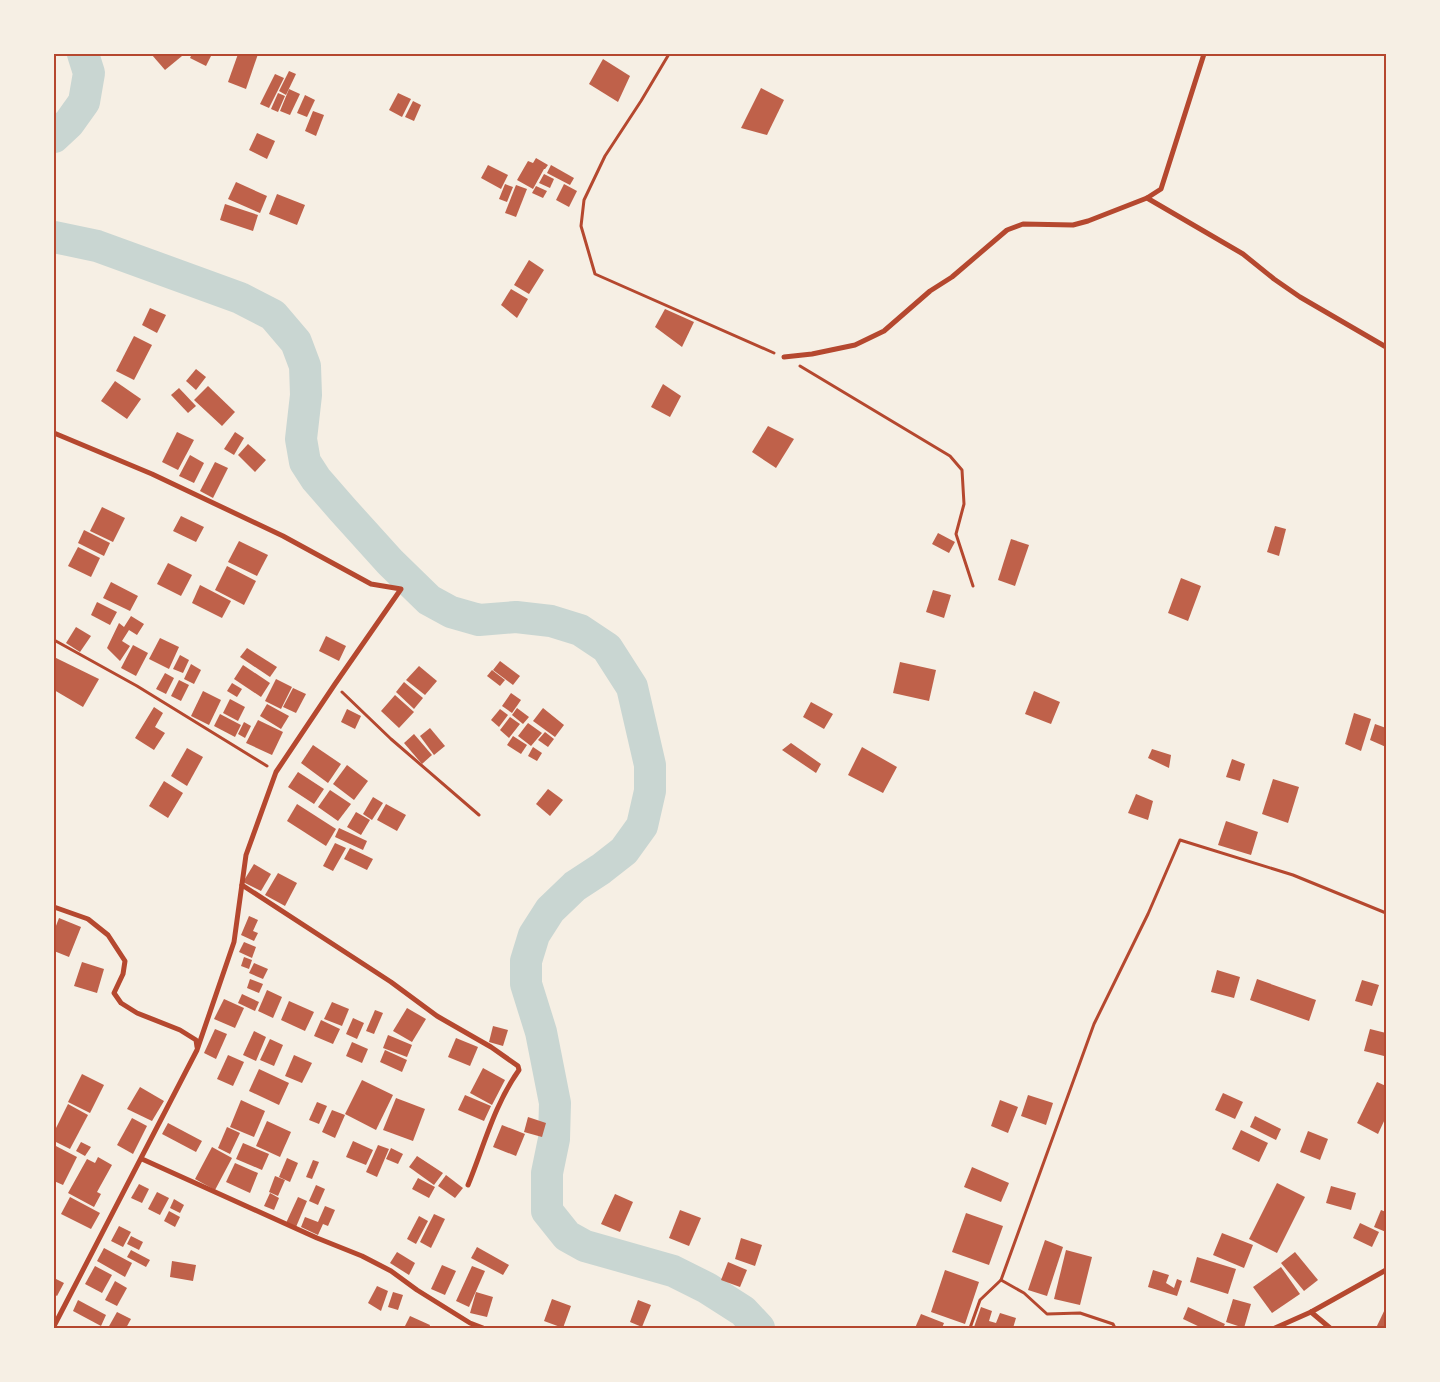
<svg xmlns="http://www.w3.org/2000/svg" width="1440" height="1382" font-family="Quicksand,sans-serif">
<rect width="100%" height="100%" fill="#f6efe4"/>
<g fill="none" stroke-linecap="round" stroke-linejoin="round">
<g stroke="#c9d6d2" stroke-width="32">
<path d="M54 137 69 123 84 102 89 73 83 54"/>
<path d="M54 237 97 246 240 298 273 315 296 342 305 366 306 395 301 439 305 462 316 479 343 510 390 562 429 600 451 612 479 620 516 617 551 621 580 630 607 648 632 687 650 765V791L642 826 624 851 601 869 575 886 550 910 534 935 526 961V984L541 1032 555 1103 554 1139 547 1173V1211L567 1236 585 1246 673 1271 707 1288 743 1311 759 1328"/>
</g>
</g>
<g fill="#bf614a">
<path d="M153 54H180L182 56 165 70 152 55Z"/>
<path d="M192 54H212L206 66 190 58Z"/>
<path d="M238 54H258L246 89 228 82Z"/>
<path d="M603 59 630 76 618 102 589 84Z"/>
<path d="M289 71 296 74 286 95 279 91Z"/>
<path d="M275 74 284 78 269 108 260 104Z"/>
<path d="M761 88 784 100 767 135 741 128Z"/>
<path d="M289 89 300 94 290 115 280 111Z"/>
<path d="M278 93 285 96 278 112 271 109Z"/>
<path d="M398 93 411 99 402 117 389 110Z"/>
<path d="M305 95 315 100 307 117 297 113Z"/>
<path d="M413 101 421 105 414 121 405 117Z"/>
<path d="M313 111 324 115 316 136 305 131Z"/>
<path d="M257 133 275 141 267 159 249 150Z"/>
<path d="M536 158 548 165 545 169H544L533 189 517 180 528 161 533 163Z"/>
<path d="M488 165 508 175 501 189 481 178Z"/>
<path d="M551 165 574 178 570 185 547 173Z"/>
<path d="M544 174 554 179 550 188 539 183Z"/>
<path d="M236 182 267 196 260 213 228 199Z"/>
<path d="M505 184 513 187 507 202 499 199Z"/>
<path d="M564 184 577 191 569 207 556 200Z"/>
<path d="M516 185 527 189 516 217 505 213Z"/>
<path d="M536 186 547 191 543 198 532 193Z"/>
<path d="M277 194 305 205 297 225 269 214Z"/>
<path d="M225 204 258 215 253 231 220 220Z"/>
<path d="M529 260 544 270 529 294 514 285Z"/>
<path d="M511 289 528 299 517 318 501 305Z"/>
<path d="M150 308 166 315 157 333 142 325Z"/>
<path d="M665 309 694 322 682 347 655 327Z"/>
<path d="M134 336 152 345 134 380 116 371Z"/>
<path d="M196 369 206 377 196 390 186 381Z"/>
<path d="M115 381 141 399 127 419 101 401Z"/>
<path d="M663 384 681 396 670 417 651 407Z"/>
<path d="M208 386 235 412 222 426 194 400Z"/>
<path d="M179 388 196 406 188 413 171 395Z"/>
<path d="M768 426 794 439 776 468 752 452Z"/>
<path d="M177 432 194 440 178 470 162 462Z"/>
<path d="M235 432 244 438 234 455 224 449Z"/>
<path d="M248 444 266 460 255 472 238 455Z"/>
<path d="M190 455 204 463 194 483 179 476Z"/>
<path d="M215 462 228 468 213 498 200 491Z"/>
<path d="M102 507 125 518 113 542 90 531Z"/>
<path d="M181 516 204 527 196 542 173 531Z"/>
<path d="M1275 526 1286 529 1279 556 1267 552Z"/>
<path d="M84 530 110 543 104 556 78 543Z"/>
<path d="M938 533 955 542 949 553 932 544Z"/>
<path d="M1011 539 1029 545 1015 586 998 580Z"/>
<path d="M239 541 268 555 257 576 228 562Z"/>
<path d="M78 547 100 558 91 577 68 566Z"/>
<path d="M168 563 192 575 181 596 157 584Z"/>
<path d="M227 566 256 581 244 605 215 590Z"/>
<path d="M1181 578 1201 586 1188 621 1168 613Z"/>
<path d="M111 582 138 596 130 611 103 598Z"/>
<path d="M200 585 231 601 222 618 192 603Z"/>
<path d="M933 590 951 595 944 618 926 612Z"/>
<path d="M97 602 117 612 110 625 91 615Z"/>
<path d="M131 616 144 624 137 635 129 630 122 641 130 646 120 661 107 648 119 623 124 627Z"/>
<path d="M76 627 91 636 80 652 66 643Z"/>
<path d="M326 636 346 646 339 661 319 651Z"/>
<path d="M160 638 179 647 169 669 149 659Z"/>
<path d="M133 645 148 653 136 676 121 668Z"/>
<path d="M247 648 277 667 270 677 240 657Z"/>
<path d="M180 655 189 660 183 673 173 669Z"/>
<path d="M54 657 99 679 83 707 54 690Z"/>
<path d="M500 661 520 676 513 685 493 670Z"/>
<path d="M900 662 936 670 929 701 893 693Z"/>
<path d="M191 664 201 670 194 684 184 679Z"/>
<path d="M243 665 270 683 261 697 234 679Z"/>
<path d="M419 666 437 681 425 695 406 680Z"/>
<path d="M492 670 505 680 500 686 487 676Z"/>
<path d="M165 673 174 678 166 694 156 689Z"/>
<path d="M276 679 292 687 281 709 265 701Z"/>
<path d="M179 680 189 685 181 701 171 696Z"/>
<path d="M404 682 423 698 414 709 396 692Z"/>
<path d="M232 683 242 689 237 697 227 691Z"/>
<path d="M293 688 306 694 296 713 283 707Z"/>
<path d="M203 691 221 700 209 725 191 716Z"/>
<path d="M1034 691 1060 702 1051 724 1025 714Z"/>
<path d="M511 693 521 700 512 713 502 706Z"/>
<path d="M395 695 414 712 399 728 381 711Z"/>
<path d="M230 699 245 707 238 721 223 713Z"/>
<path d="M811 702 833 714 824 729 803 717Z"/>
<path d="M267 704 289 716 281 729 260 716Z"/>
<path d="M154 707 163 713 155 727 165 733 154 750 135 738Z"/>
<path d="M517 708 529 717 523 724 512 715Z"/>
<path d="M543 708 564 725 555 737 533 721Z"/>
<path d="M347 709 361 716 355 729 341 722Z"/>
<path d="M500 709 508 715 499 727 491 720Z"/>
<path d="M1354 713 1371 719 1361 751 1345 744Z"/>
<path d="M220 714 241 725 235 737 214 726Z"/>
<path d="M510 717 520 724 509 738 500 730Z"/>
<path d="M258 720 283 732 272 755 246 743Z"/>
<path d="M244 722 251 726 245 738 238 734Z"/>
<path d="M528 723 542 733 531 746 518 736Z"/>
<path d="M1375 724 1386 728V747L1370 740Z"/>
<path d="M430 728 445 746 434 755 420 736Z"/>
<path d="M545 732 554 739 548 747 538 740Z"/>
<path d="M414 734 432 755 422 764 404 743Z"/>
<path d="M513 736 527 745 521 754 507 745Z"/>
<path d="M791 743 821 764 816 773 782 750Z"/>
<path d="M313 745 341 764 328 783 301 763Z"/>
<path d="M533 747 542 753 537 761 528 756Z"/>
<path d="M862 747 897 767 883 793 848 775Z"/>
<path d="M187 748 203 757 187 786 171 776Z"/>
<path d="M1152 749 1171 755 1169 768 1148 758Z"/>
<path d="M1232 759 1245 764 1240 781 1226 777Z"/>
<path d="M347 765 368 781 354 800 333 784Z"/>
<path d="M298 772 324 789 314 804 288 787Z"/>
<path d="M1273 779 1299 787 1288 823 1262 814Z"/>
<path d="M164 781 183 793 168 818 149 806Z"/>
<path d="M548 789 563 800 550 816 536 804Z"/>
<path d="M330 790 351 804 338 821 318 807Z"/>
<path d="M1136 794 1153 801 1148 820 1128 813Z"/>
<path d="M373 797 383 803 372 820 363 814Z"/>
<path d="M297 804 336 829 326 846 287 821Z"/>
<path d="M386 804 406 815 397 831 377 820Z"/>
<path d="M356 812 370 820 361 835 347 827Z"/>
<path d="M1226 821 1258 832 1251 855 1218 845Z"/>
<path d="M339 828 367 841 363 850 335 837Z"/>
<path d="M335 843 346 848 333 871 323 866Z"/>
<path d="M350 848 373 859 367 870 344 859Z"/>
<path d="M254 864 271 874 261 891 243 882Z"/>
<path d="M278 873 297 883 285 906 265 895Z"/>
<path d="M249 916 258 920 253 931 258 933 254 941 241 935Z"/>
<path d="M59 918 81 927 69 957 54 951V931Z"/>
<path d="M244 942 256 947 252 958 239 952Z"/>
<path d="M244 957 252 960 249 969 241 966Z"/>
<path d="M82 962 104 969 97 993 74 986Z"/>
<path d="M254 963 268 969 263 979 249 973Z"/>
<path d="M1217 970 1240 977 1234 998 1211 992Z"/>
<path d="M250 979 263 984 259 993 247 988Z"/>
<path d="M1257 979 1316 1000 1309 1021 1250 1000Z"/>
<path d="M1362 980 1379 985 1372 1006 1355 1001Z"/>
<path d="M267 990 282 997 273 1018 258 1011Z"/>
<path d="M242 994 259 1002 255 1011 238 1003Z"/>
<path d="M224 999 244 1008 235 1028 214 1019Z"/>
<path d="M289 1001 314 1012 305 1031 281 1020Z"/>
<path d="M332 1002 349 1009 342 1026 324 1019Z"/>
<path d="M407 1008 426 1019 412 1042 393 1031Z"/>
<path d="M375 1010 383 1013 374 1034 366 1031Z"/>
<path d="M353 1018 364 1023 357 1039 346 1034Z"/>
<path d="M321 1020 340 1029 333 1044 314 1036Z"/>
<path d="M493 1026 508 1030 503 1046 489 1042Z"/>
<path d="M215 1029 227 1034 216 1059 204 1053Z"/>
<path d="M1370 1029 1386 1033V1047L1384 1056 1364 1051Z"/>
<path d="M254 1031 266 1037 256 1061 243 1055Z"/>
<path d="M388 1035 412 1045 407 1057 383 1048Z"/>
<path d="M456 1038 478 1047 470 1066 448 1057Z"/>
<path d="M270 1039 283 1045 274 1066 260 1060Z"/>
<path d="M352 1042 368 1049 362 1063 346 1056Z"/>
<path d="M385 1050 407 1060 402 1072 380 1062Z"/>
<path d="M228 1055 244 1062 233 1086 217 1079Z"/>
<path d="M294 1055 312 1063 302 1083 285 1076Z"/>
<path d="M483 1068 505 1080 492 1105 470 1093Z"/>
<path d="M259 1069 289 1083 279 1105 249 1091Z"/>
<path d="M82 1074 104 1085 90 1113 68 1102Z"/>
<path d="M362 1080 393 1095 376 1130 345 1114Z"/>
<path d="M1377 1082 1386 1086V1117L1378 1134 1357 1123Z"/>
<path d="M140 1087 164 1101 152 1121 127 1109Z"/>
<path d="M1223 1093 1243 1102 1235 1119 1215 1110Z"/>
<path d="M465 1095 491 1106 484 1121 458 1110Z"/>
<path d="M1028 1095 1053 1103 1046 1125 1021 1116Z"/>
<path d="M396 1098 425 1109 413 1141 383 1130Z"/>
<path d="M241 1100 265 1111 254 1137 230 1127Z"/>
<path d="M1000 1100 1018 1107 1008 1133 991 1126Z"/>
<path d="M317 1102 327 1106 319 1124 309 1120Z"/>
<path d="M68 1104 88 1115 70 1149 54 1141V1132Z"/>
<path d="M332 1110 345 1115 335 1138 322 1132Z"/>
<path d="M1255 1116 1281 1129 1276 1140 1250 1127Z"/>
<path d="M528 1117 546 1123 542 1137 524 1132Z"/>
<path d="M132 1118 147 1126 133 1154 117 1145Z"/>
<path d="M267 1121 291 1132 280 1157 256 1146Z"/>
<path d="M168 1123 202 1141 196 1152 162 1134Z"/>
<path d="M502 1125 525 1134 516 1156 493 1147Z"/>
<path d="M227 1127 240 1133 230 1154 218 1148Z"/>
<path d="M1241 1130 1268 1143 1259 1162 1232 1149Z"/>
<path d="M1308 1131 1328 1139 1320 1160 1300 1152Z"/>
<path d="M353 1141 373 1150 366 1165 346 1157Z"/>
<path d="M81 1142 91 1147 85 1156 76 1151Z"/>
<path d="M243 1143 269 1154 262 1170 236 1159Z"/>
<path d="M54 1145 77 1157 63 1185 54 1181Z"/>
<path d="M378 1145 389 1149 377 1177 366 1172Z"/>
<path d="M212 1147 232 1158 215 1190 195 1179Z"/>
<path d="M391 1148 403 1154 398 1164 386 1159Z"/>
<path d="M417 1156 443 1173 434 1185 409 1167Z"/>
<path d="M98 1157 112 1165 97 1192 101 1194 94 1207 68 1193 87 1159 95 1163Z"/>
<path d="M287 1158 298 1163 290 1182 279 1177Z"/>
<path d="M313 1160 319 1162 312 1179 306 1177Z"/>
<path d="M235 1163 258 1173 250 1193 226 1182Z"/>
<path d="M972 1167 1009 1183 1001 1202 964 1187Z"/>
<path d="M446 1175 463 1188 455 1198 438 1186Z"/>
<path d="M275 1176 285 1180 278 1196 269 1192Z"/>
<path d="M418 1178 435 1187 429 1198 412 1189Z"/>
<path d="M1277 1183 1305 1197 1277 1253 1249 1239Z"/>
<path d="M139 1184 149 1189 142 1203 131 1198Z"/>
<path d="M316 1185 325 1189 318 1205 309 1201Z"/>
<path d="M1331 1186 1356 1193 1351 1210 1326 1203Z"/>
<path d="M157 1192 169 1198 160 1215 148 1209Z"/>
<path d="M270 1193 279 1198 274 1210 264 1206Z"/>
<path d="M615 1194 633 1202 620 1232 601 1224Z"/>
<path d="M70 1197 100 1213 91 1229 61 1214Z"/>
<path d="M298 1197 307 1201 296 1227 286 1223Z"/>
<path d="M174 1199 184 1205 180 1213 170 1208Z"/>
<path d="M325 1206 335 1210 328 1226 323 1224 318 1235 301 1227 305 1217 318 1222Z"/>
<path d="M680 1210 701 1218 689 1246 669 1238Z"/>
<path d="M1381 1210 1386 1212V1232L1374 1227Z"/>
<path d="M169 1211 180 1217 175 1227 164 1221Z"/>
<path d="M966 1213 1003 1226 989 1265 952 1252Z"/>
<path d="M434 1214 445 1219 431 1248 420 1242Z"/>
<path d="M419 1216 428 1221 416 1244 407 1239Z"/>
<path d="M1360 1223 1379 1232 1372 1247 1353 1238Z"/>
<path d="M119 1226 131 1232 123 1247 111 1241Z"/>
<path d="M1222 1233 1253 1245 1244 1268 1213 1255Z"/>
<path d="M131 1236 143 1242 139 1250 127 1244Z"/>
<path d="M741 1238 762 1245 755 1266 735 1259Z"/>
<path d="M1045 1240 1063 1247 1047 1296 1028 1290Z"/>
<path d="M477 1247 509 1265 503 1275 471 1258Z"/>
<path d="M104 1248 132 1263 125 1277 97 1261Z"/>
<path d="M131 1250 150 1260 146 1267 127 1257Z"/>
<path d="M1066 1250 1092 1257 1080 1305 1054 1299Z"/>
<path d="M397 1252 415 1263 409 1275 390 1263Z"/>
<path d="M1295 1252 1318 1280 1304 1291 1281 1263Z"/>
<path d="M1197 1257 1236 1269 1228 1294 1190 1282Z"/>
<path d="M172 1261 196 1265 193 1281 170 1277Z"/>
<path d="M728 1262 747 1270 740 1287 721 1280Z"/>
<path d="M442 1265 456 1271 445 1295 431 1289Z"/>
<path d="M95 1266 112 1275 102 1293 85 1284Z"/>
<path d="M472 1266 485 1271 469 1307 456 1301Z"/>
<path d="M1281 1267 1300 1294 1272 1313 1253 1287Z"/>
<path d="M945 1270 979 1282 965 1324 931 1312Z"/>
<path d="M1153 1270 1169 1275 1166 1283 1174 1288 1177 1279 1182 1281 1177 1296 1148 1287Z"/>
<path d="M54 1278 64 1283 57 1296 54 1294Z"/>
<path d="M115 1281 127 1288 117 1306 105 1300Z"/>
<path d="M377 1286 388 1291 381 1311 368 1303Z"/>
<path d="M393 1292 403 1295 398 1310 388 1307Z"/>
<path d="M476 1292 493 1297 487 1317 470 1313Z"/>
<path d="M552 1299 571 1306 563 1328 544 1321Z"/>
<path d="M1233 1299 1251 1304 1244 1328 1226 1322Z"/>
<path d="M78 1300 106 1315 101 1326 73 1311Z"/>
<path d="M638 1300 651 1305 642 1327 630 1322Z"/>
<path d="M981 1307 992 1311 989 1321 996 1323 1000 1313 1016 1318 1013 1328 974 1327Z"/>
<path d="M1188 1307 1225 1324 1223 1328H1202L1183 1319Z"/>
<path d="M1386 1307V1328H1376Z"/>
<path d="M117 1312 131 1319 126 1328H108Z"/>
<path d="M921 1314 944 1323 942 1328H915Z"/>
<path d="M410 1316 430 1325 429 1328H404Z"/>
</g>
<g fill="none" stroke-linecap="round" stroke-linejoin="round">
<g stroke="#b5482f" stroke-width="3">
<path d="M669 54 641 101 605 156 584 200 581 226 595 274 774 353"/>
<path d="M800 366 950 456 962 470 964 504 956 534 973 586"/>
<path d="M54 640 137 686 267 766"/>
<path d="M342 692 391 739 479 815"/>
<path d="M970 1328 980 1300 1001 1280"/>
<path d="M1115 1328 1113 1324 1080 1313 1047 1314 1024 1293 1001 1280 1094 1024 1148 914 1180 840 1293 875 1386 913"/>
</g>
<g stroke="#b5482f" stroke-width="5">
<path d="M1147 198 1243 254 1274 279 1300 297 1386 347"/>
<path d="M784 357 812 354 855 345 884 331 930 291 952 277 1007 230 1023 224 1073 225 1088 221 1147 198 1161 189 1204 54"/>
<path d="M54 433 152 474 283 536 371 584 401 589 335 684 276 772 246 855 234 942 197 1050 54 1326"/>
<path d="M242 885 391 982 437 1016 491 1047 518 1066 519 1070C494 1105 484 1146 468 1185"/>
<path d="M54 907 88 919 108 935 125 961 123 974 114 993 121 1003 137 1013 180 1030 196 1040 197 1047"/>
<path d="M142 1159 317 1238 362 1256 391 1271 417 1290 470 1323 483 1328"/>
<path d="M1311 1312 1330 1328"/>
<path d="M1275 1328 1311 1312 1386 1270"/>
</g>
</g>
<rect width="1440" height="1382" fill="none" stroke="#f6efe4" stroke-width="110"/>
<rect x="55" y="55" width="1330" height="1272" fill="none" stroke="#b5482f" stroke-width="2"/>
</svg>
